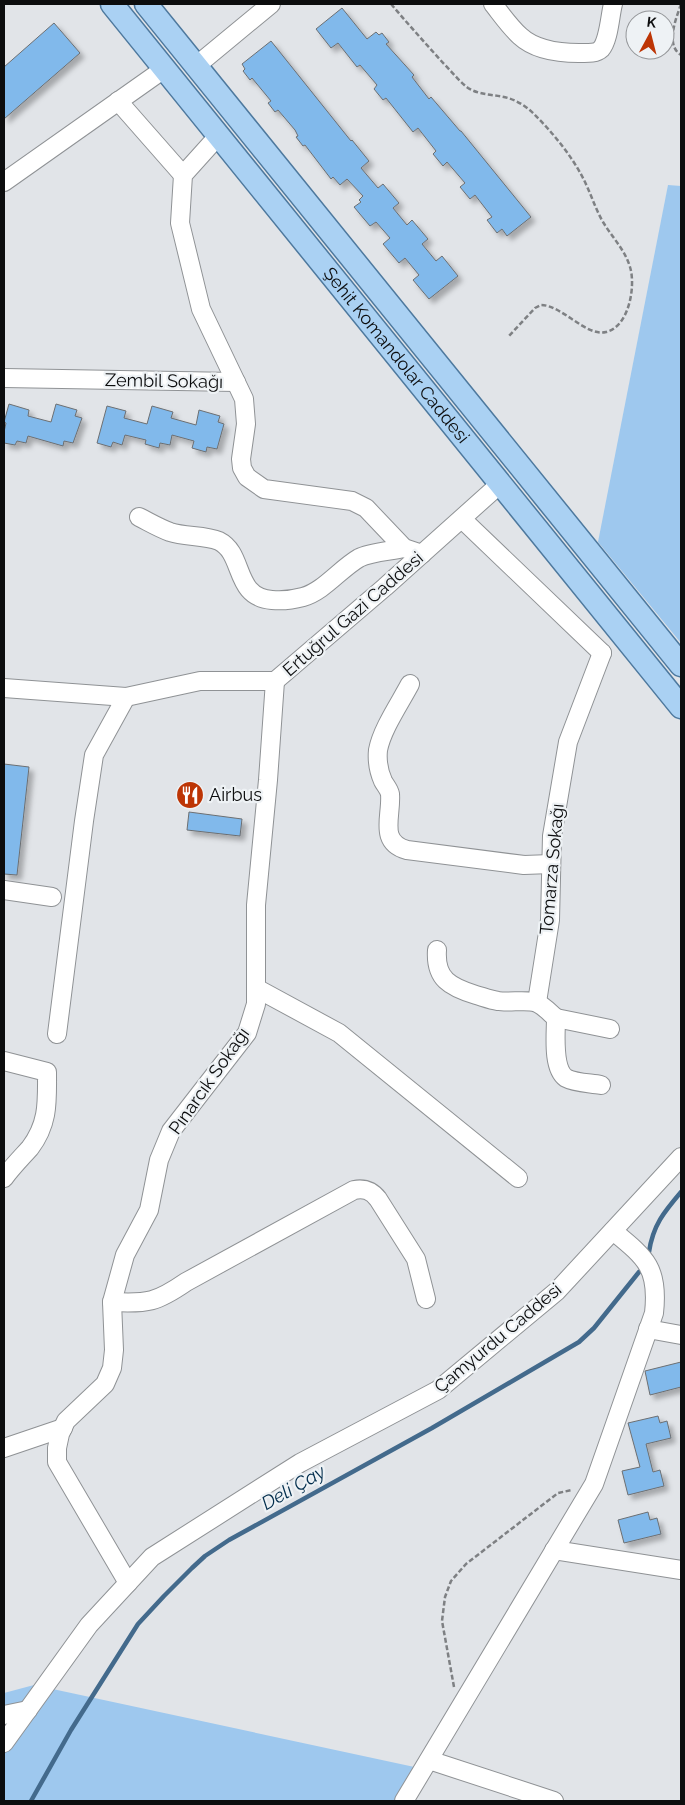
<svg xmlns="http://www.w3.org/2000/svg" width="685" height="1805" font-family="Raleway,sans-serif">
<defs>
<filter id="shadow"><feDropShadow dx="4.5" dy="4.5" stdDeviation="2.5" flood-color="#0004"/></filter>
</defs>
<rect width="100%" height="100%" fill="#e1e4e8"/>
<g fill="#9ec8ee">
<path d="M668 185 681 186V643L598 542Z"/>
<path d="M34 1685 433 1771 412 1801H4V1693Z"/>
</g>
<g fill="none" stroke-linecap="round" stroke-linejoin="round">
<g stroke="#436a8c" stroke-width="4.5">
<path d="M649 1252C653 1225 664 1212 681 1192"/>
<path d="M31 1801 71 1730 138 1624 164 1596 192 1568 205 1556 229 1540 432 1428 579 1342 594 1328 639 1272"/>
</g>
</g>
<g fill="#81b9eb" stroke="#6c6f72" filter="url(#shadow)">
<path d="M342 8 367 39 376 32 379 35 382 33 389 42 386 44 414 75 412 77 429 99 431 97 460 131H461L531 217 507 236 502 229 497 233 487 220 492 217 475 195 470 199 460 187 465 183 447 162 443 166 433 154 436 151 418 128 413 132 386 98 383 100 374 89 377 85 360 65 357 67 338 43 331 48 316 29Z"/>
<path d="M54 23 80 53 4 119V67Z"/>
<path d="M271 41 351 141 352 140 369 161 361 168 378 188 383 184 399 203 393 208 407 225 412 220 428 239 422 244 436 261 442 256 458 276 429 299 413 280 419 275 405 258 399 263 383 244 390 238 376 222 370 226 354 207 361 202 359 200 363 196 347 179 340 185 333 177 331 179 305 145 303 146 296 137 298 136 295 130 278 110 275 112 268 103 271 101 252 78 250 80 243 71 245 69 242 64Z"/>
<path d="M9 404 29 410 28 416 51 422 56 404 77 410 75 416 82 418 73 443 64 441 63 446 28 436 26 443 17 441 15 445 4 443V432L6 423 4 422Z"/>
<path d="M107 406 126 411 124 418 147 424 152 406 173 412 171 418 196 425 199 410 220 416 218 422 224 424 217 449 207 447 206 452 192 448 194 441 172 435 170 445 160 443 159 448 145 444 146 440 125 435 122 445 113 442 111 447 97 443Z"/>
<path d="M4 764 29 767 17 875 4 874Z"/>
<path d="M189 812 242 819 240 836 187 830Z"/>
<path d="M681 1362V1387L650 1395 645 1371Z"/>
<path d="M658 1416 660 1423 667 1421 671 1438 646 1444 653 1472 660 1470 664 1486 628 1495 622 1471 640 1467 628 1423Z"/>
<path d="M648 1512 650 1520 657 1518 661 1534 624 1543 618 1520Z"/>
</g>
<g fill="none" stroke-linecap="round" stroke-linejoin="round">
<g stroke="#8f9295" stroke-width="20">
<g id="minor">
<path d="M493 4C501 14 510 27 520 36 535 50 560 53 579 53 585 53 596 54 601 49 609 40 610 15 613 4"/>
<path d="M196 66 271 4"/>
<path d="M118 101 183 175"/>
<path d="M219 135 183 175 180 223 201 309 244 399 246 424 241 459 242 468 247 477 264 489 352 501 366 508 404 548 422 554"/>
<path d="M4 182 164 69"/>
<path d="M4 378 236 382"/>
<path d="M139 517C149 522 159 528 170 532 185 537 205 535 219 541 245 554 233 597 272 600 283 601 292 600 303 597 324 591 340 569 359 558 370 552 391 551 404 548"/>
<path d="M462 519 602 653"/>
<path d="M410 684C400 703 382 729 378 750 377 760 379 772 383 781 385 785 389 789 390 794 392 816 378 842 407 850L524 865 551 864"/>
<path d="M4 688 126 697 200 681H275L385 587 500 484"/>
<path d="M4 890 52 897"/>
<path d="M437 950C435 979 450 987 476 995 483 997 491 1000 498 1001 509 1003 529 999 537 1003 544 1006 550 1013 556 1018 556 1034 552 1068 566 1078 575 1083 590 1083 601 1085"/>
<path d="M256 988 339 1033 518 1178"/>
<path d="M537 1002 550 920 552 836 568 742 602 653"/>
<path d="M556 1018 610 1029"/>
<path d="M57 1034 84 821 94 755 126 697"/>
<path d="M4 1061 47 1072C47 1101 49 1123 30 1148 21 1158 12 1167 4 1178"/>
<path d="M112 1302C148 1304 157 1302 186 1282L354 1190C364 1188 371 1190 378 1199L416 1259 426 1299"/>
<path d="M648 1329 681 1335"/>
<path d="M4 1448 63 1428"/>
<path d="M554 1550 681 1570"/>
<path d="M128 1583 57 1462V1448L60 1434 66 1421 105 1384 112 1368 114 1350 112 1302 125 1255 149 1210 159 1160 171 1131 247 1033 256 1004V905L268 780 275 681"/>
<path d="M4 1715 28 1710"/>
<path d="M4 1743 89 1625 152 1557 300 1463 438 1390 557 1291 681 1157"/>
<path d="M429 1760 554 1801"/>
<path d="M404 1801 594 1484 654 1313C659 1268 646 1258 613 1231"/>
</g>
</g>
<g stroke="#4e799e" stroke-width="25">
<g id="major">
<path id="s1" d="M112 4 681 707"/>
<path d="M146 4 681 665"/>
</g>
</g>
<g stroke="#7e8083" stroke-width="2.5" stroke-dasharray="5 2.5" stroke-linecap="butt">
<path d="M391 4C408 24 426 44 444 64 452 72 459 81 468 88 481 96 495 94 508 98 518 101 527 107 534 114 553 133 572 156 584 180 591 194 595 208 603 222 612 237 625 250 630 267 636 286 629 327 606 332 586 337 562 305 541 305L535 308 509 336"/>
<path d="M681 4C676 19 665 45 681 55"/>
<path d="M454 1687 442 1621 445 1597 451 1581 466 1564 558 1493 572 1490"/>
</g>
<use href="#minor" stroke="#fff" stroke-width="18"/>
<use href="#major" stroke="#aad1f3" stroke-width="22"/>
</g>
<defs>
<g id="restaurant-disc" transform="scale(1.4375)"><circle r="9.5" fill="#bd3505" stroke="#eef2f5"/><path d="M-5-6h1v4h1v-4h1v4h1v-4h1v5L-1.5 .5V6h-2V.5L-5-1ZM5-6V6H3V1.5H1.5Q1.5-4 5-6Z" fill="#fff"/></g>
</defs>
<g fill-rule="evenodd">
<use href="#restaurant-disc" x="190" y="795"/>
</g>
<g text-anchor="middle" stroke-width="4.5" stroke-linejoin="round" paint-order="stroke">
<g font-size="18" fill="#0c0d0e" stroke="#eef2f5">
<text dy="6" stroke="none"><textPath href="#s1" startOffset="452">Şehit Komandolar Caddesi</textPath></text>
<text transform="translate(164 381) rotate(1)" y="6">Zembil Sokağı</text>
<text transform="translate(353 614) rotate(-41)" y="6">Ertuğrul Gazi Caddesi</text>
<text transform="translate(552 869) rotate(-85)" y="6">Tomarza Sokağı</text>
<text transform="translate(209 1081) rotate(-55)" y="6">Pınarcık Sokağı</text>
<text transform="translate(498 1338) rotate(-40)" y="6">Çamyurdu Caddesi</text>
</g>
<g font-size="18" fill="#0c0d0e" stroke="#eef2f5" text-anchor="start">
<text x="209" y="801">Airbus</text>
</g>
<g font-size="19" font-style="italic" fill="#002c4b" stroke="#eef2f5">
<text transform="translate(293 1487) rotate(-30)" y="7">Deli Çay</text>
</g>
</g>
<rect width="685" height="1805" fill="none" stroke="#0c0d0e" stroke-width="10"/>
<g transform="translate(650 35) rotate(7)"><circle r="24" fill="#eef2f5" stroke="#949699"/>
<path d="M0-4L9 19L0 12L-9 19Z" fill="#bd3505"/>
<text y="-8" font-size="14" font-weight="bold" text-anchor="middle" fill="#0c0d0e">K</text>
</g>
</svg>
